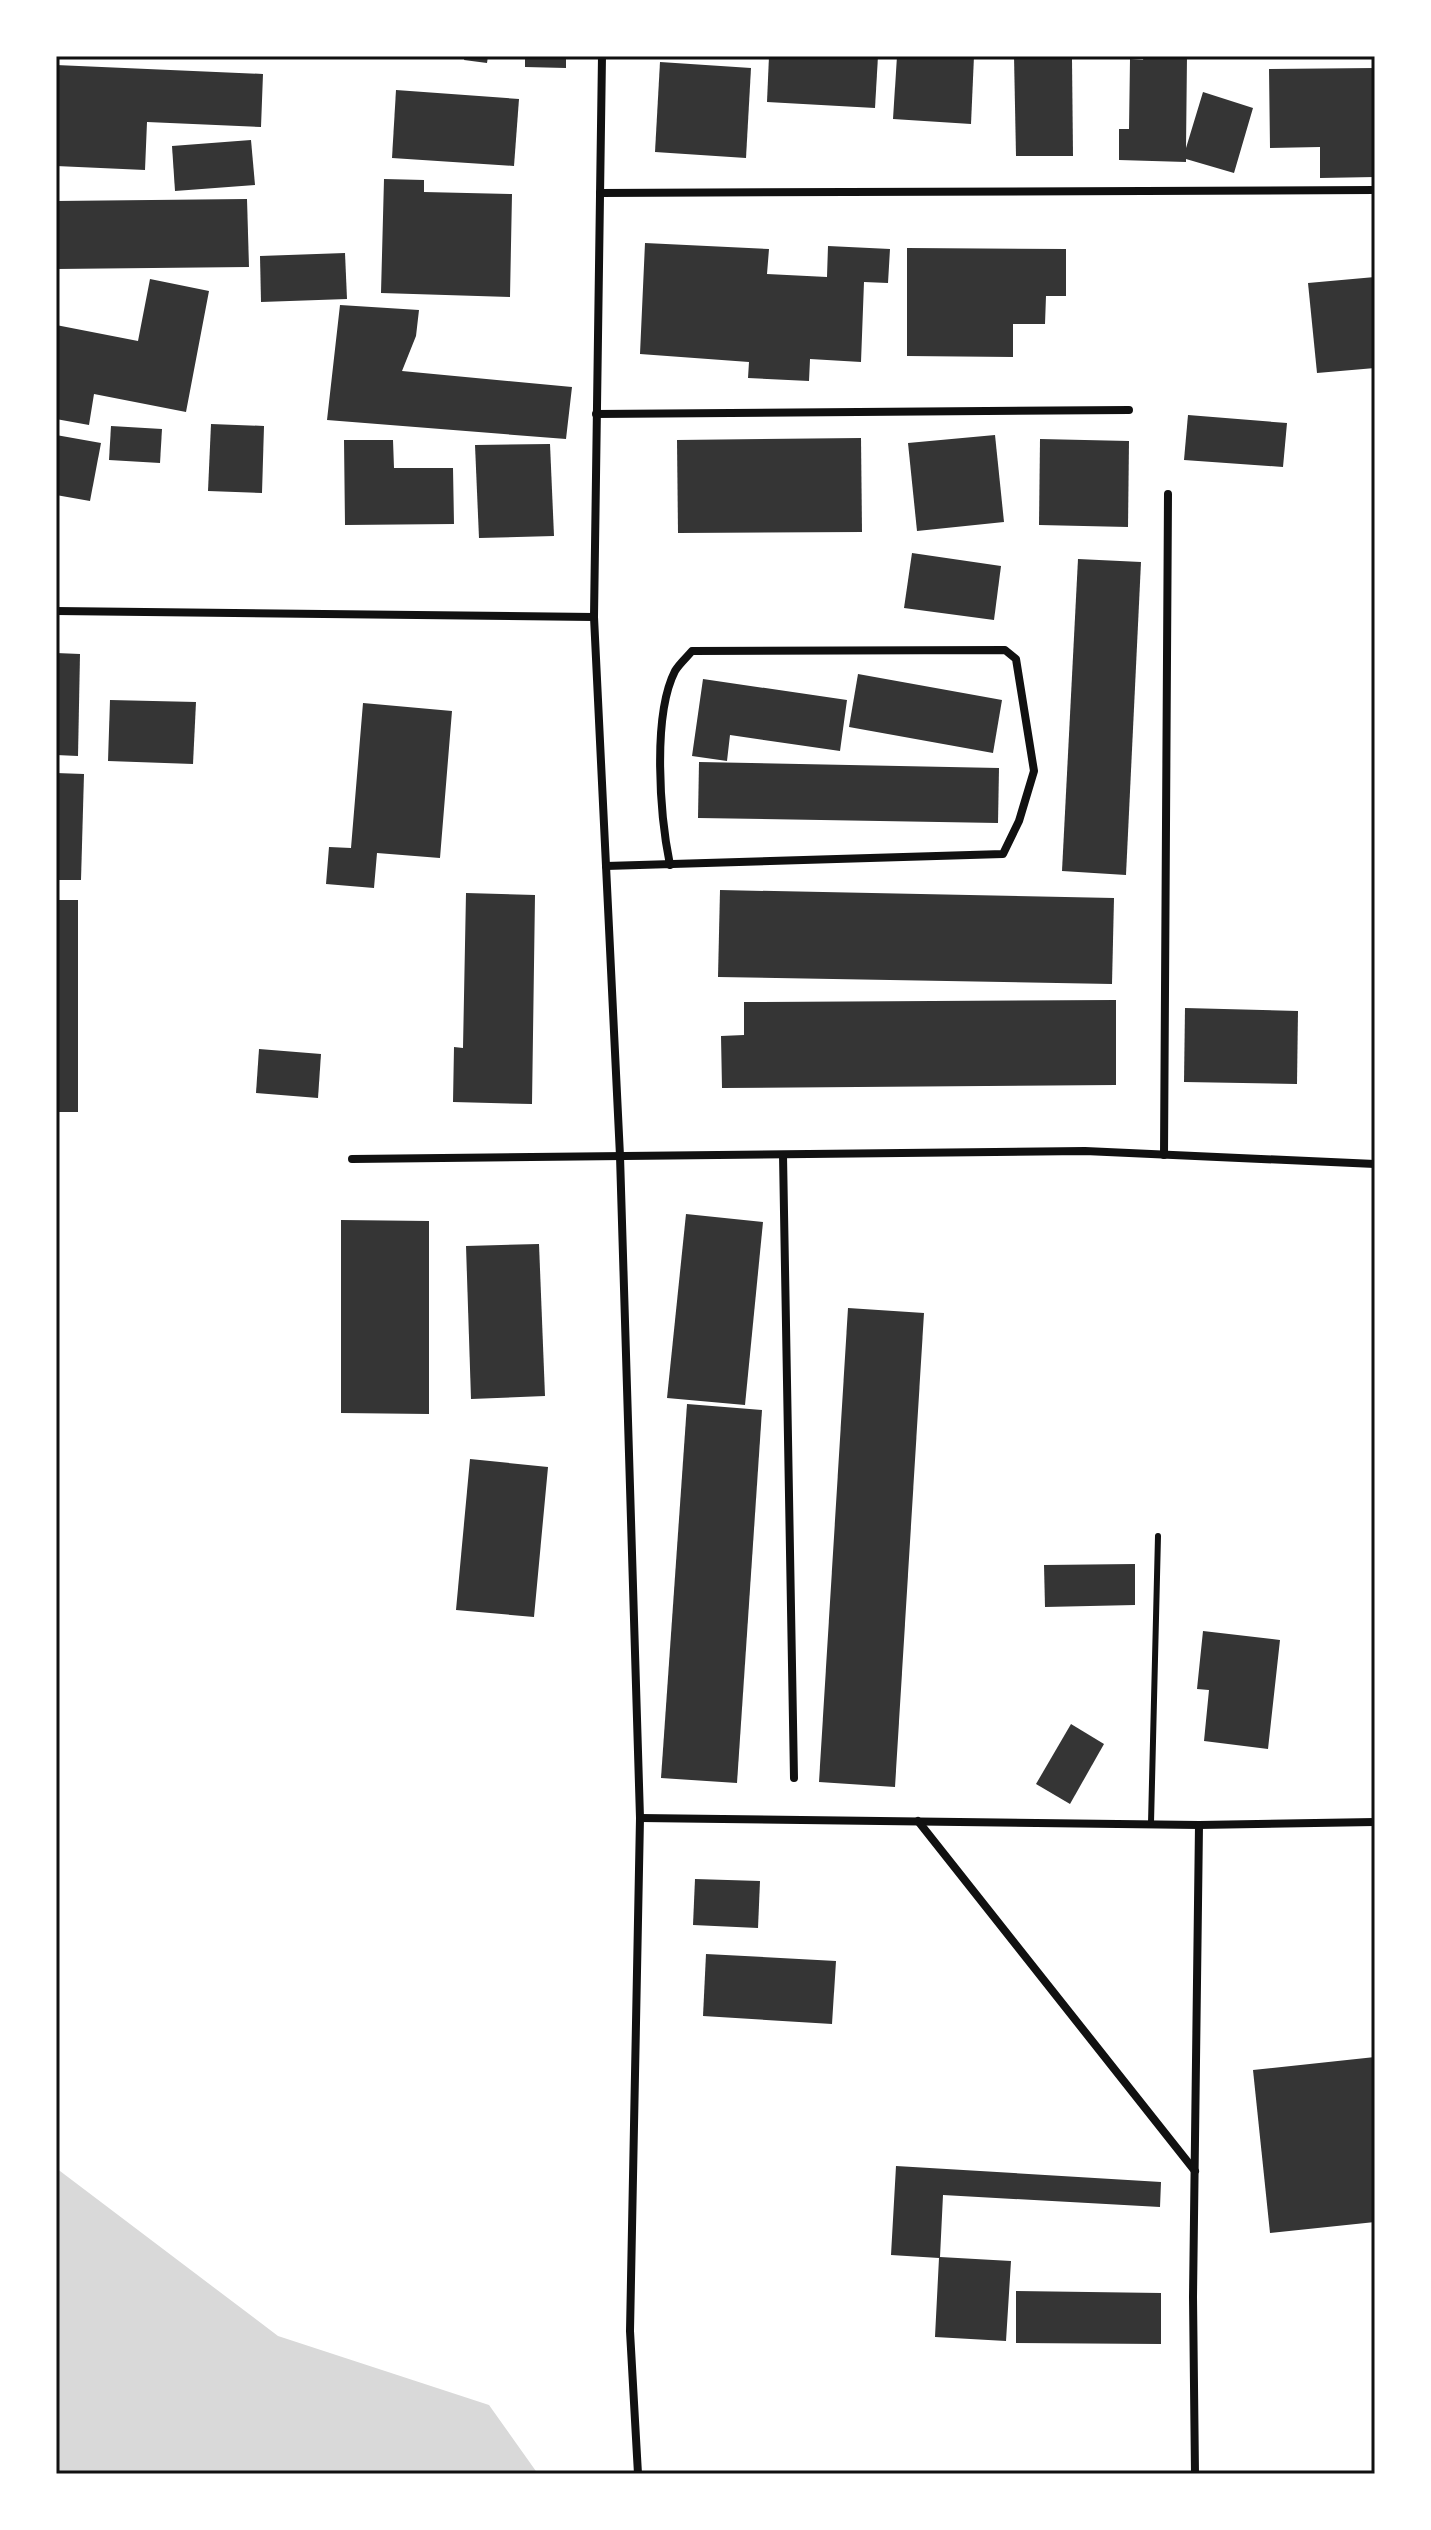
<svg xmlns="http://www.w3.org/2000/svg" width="1431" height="2530" font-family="'IBM Plex Serif',serif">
<rect width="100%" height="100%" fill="#fff"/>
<path fill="#d9d9d9" d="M56 2168 278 2336 489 2405 538 2474H56Z"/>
<g fill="#353535">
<path d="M465 56H488L487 63 464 60Z"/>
<path d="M525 56H566V68L525 67Z"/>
<path d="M769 56H878L875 108 767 102Z"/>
<path d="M897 56H974L971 124 893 119Z"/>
<path d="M1014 56 1072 59 1073 156H1016Z"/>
<path d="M1144 56H1187L1186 148 1203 92 1253 108 1234 173 1186 159V162L1119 160V129H1129L1130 59 1143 60Z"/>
<path d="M660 62 751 68 746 158 655 152Z"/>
<path d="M56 65 263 74 261 127 147 122 145 170 56 166Z"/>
<path d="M1375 68V177L1320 178V147L1270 148 1269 69Z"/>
<path d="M396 90 519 99 514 166 392 158Z"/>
<path d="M251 140 255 185 175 191 172 146Z"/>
<path d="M384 179 424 180V192L512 194 510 297 381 293Z"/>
<path d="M247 199 249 267 56 269V201Z"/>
<path d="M645 243 769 249 767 274 827 277 828 246 890 249 888 283 864 282 861 362 810 359 809 381 748 378 749 362 640 354Z"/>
<path d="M907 248 1066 249V296H1046L1045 324H1013V357L907 356Z"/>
<path d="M345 253 347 299 261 302 260 256Z"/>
<path d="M1375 277V368L1317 373 1308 283Z"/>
<path d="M150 279 209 291 186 412 94 394 89 425 56 419V325L138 341Z"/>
<path d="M340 305 419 310 416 336 402 371 572 387 566 439 327 420Z"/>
<path d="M1188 415 1287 423 1283 467 1184 460Z"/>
<path d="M211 424 264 426 262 493 208 491Z"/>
<path d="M111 426 162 429 160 463 109 460Z"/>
<path d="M56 435 101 443 90 501 56 495Z"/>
<path d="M995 435 1004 522 917 531 908 443Z"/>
<path d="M861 438 862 532 678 533 677 440Z"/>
<path d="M1040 439 1129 441 1128 527 1039 525Z"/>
<path d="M344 440H393L394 468H453L454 524 345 525Z"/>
<path d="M550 444 554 536 479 538 475 445Z"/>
<path d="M912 553 1001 566 994 620 904 608Z"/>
<path d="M1078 559 1141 562 1126 875 1062 871Z"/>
<path d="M56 653 80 654 78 756 56 755Z"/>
<path d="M858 674 1002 700 993 753 849 727Z"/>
<path d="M703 679 847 700 840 751 730 735 727 761 692 756Z"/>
<path d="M110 700 196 702 193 764 108 761Z"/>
<path d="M363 703 452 711 440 858 377 853 374 888 326 884 329 847 351 848Z"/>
<path d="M699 762 999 768 998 823 698 818Z"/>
<path d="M56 773 84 774 81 880H56Z"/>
<path d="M720 890 1114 898 1112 984 718 977Z"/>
<path d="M466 893 535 895 532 1104 453 1102 454 1047 463 1048Z"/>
<rect x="56" y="900" width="22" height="212"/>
<path d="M1116 1000V1085L722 1088 721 1036 744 1035V1002Z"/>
<path d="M1185 1008 1298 1011 1297 1084 1184 1082Z"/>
<path d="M259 1049 321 1054 318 1098 256 1093Z"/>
<path d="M686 1214 763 1222 745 1405 667 1398Z"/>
<path d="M341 1220 429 1221V1414L341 1413Z"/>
<path d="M539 1244 545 1396 471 1399 466 1246Z"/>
<path d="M848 1308 924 1313 895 1787 819 1782Z"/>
<path d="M687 1404 762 1410 737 1783 661 1778Z"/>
<path d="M470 1459 548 1467 534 1617 456 1610Z"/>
<path d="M1135 1564V1605L1045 1607 1044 1565Z"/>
<path d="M1203 1631 1280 1640 1268 1749 1204 1741 1209 1690 1197 1689Z"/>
<path d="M1071 1724 1104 1744 1070 1804 1036 1784Z"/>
<path d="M695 1879 760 1881 758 1928 693 1925Z"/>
<path d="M706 1954 836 1961 832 2024 703 2016Z"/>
<path d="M1375 2057V2222L1270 2233 1253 2070Z"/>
<path d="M896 2166 1161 2182 1160 2207 943 2195 940 2257 1011 2261 1006 2341 935 2337 939 2258 891 2255Z"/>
<path d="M1016 2291 1161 2293V2344L1016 2343Z"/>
</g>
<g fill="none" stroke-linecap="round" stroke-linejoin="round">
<path stroke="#111" stroke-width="6" d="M1151 1823 1158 1536"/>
<g stroke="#111" stroke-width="8">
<path d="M602 56 594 617 620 1156 640 1818 630 2331 638 2474"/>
<path d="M600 193 1375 190"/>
<path d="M596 414 1129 410"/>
<path d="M56 611 594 617"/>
<path d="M606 866 1003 854 1019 821 1034 771 1016 659 1005 650 692 651C687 657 679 664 675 671 652 716 660 816 670 865"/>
<path d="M783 1155 794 1778"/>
<path d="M1164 1155 1168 494"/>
<path d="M352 1159 1085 1151 1375 1164"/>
<path d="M640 1818 1199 1825 1375 1822"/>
<path d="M918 1821 1195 2171"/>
<path d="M1195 2474 1193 2297 1199 1825"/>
</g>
</g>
<rect width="1431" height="2530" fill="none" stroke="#ffffff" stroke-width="116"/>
<rect x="58" y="58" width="1315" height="2414" fill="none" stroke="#111" stroke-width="3"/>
</svg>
